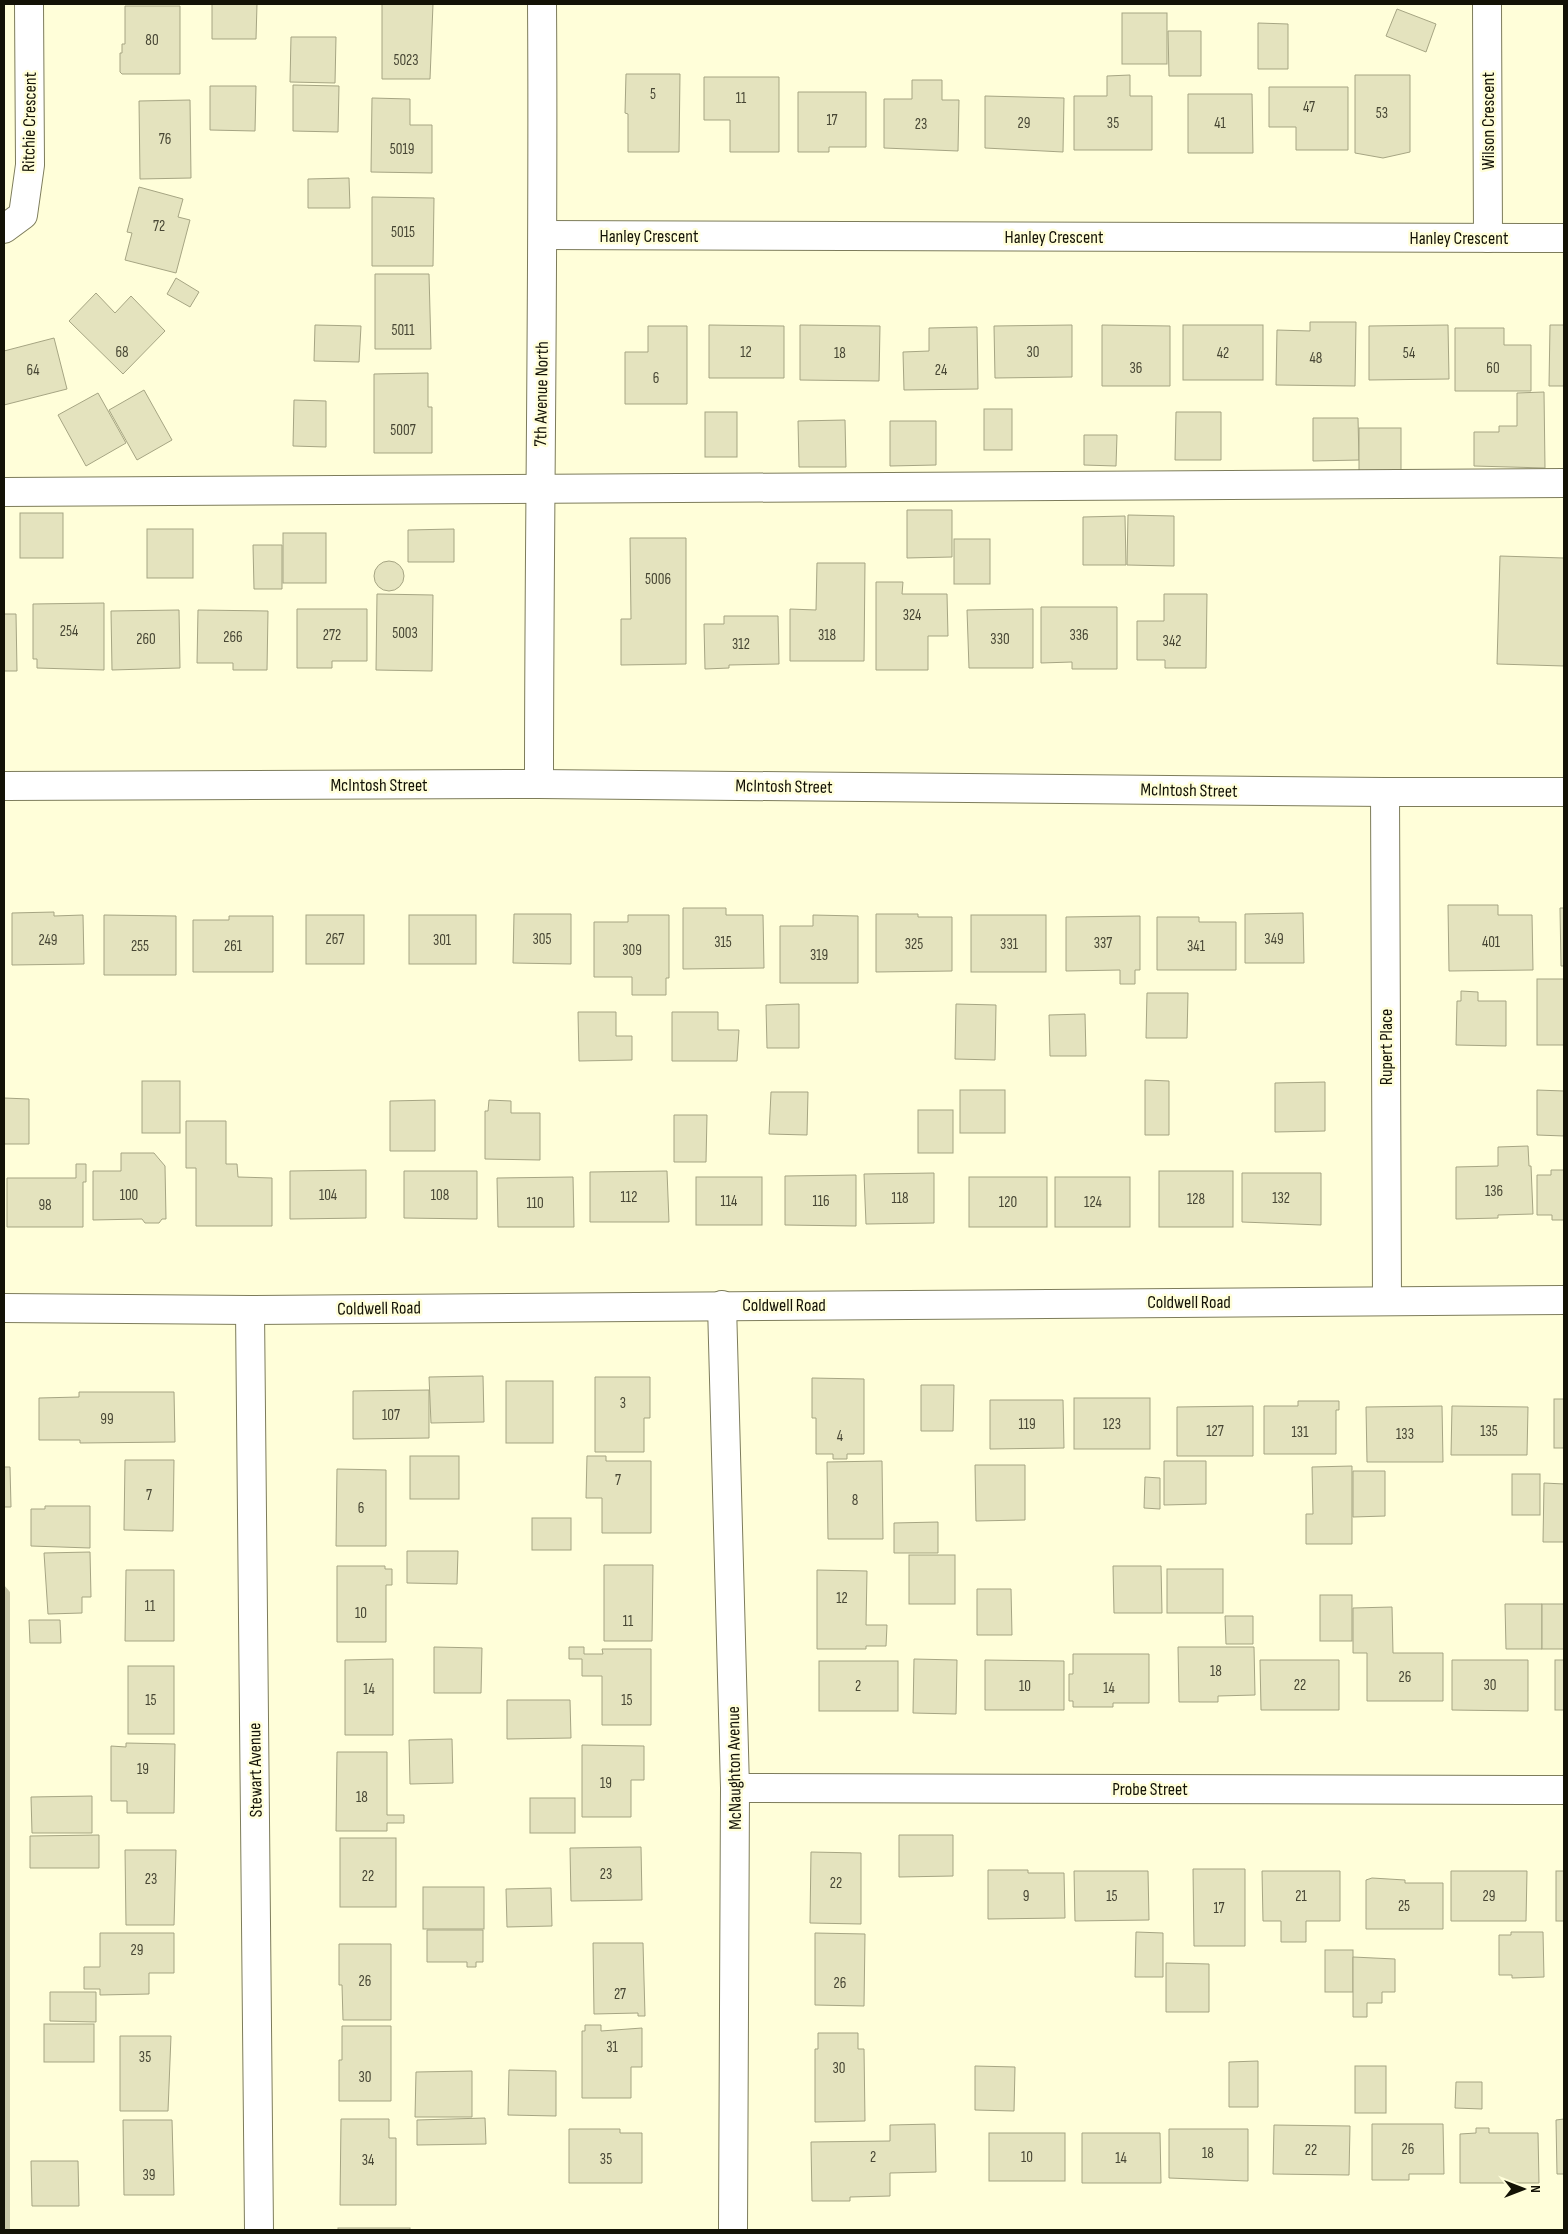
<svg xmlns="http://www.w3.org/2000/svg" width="1568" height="2234" font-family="'Sofia Sans Condensed',sans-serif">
<rect width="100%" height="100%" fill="#fffed9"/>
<path fill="#cac9a8" d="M4 1585 10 1592V2230H4Z"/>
<g fill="#e4e3be" stroke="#a6a583">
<path d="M212 4H257L256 39H212Z"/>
<path d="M382 4H433L430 79H382Z"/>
<path d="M125 6H180V74H122L120 72V53H122V44H125Z"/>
<path d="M1397 9 1436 24 1426 52 1386 36Z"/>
<rect x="1122" y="13" width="45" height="51"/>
<path d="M1258 23 1288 24V69H1258Z"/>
<path d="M1168 31H1201V76H1169Z"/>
<path d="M291 37H336L335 83 290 82Z"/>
<path d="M626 74H680L679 152H628V114L625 113Z"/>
<path d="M1130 75V96H1152V150H1074V96H1107V76Z"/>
<path d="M1355 75H1410V152L1383 158 1355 153Z"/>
<path d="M704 77H779V152H730V120H704Z"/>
<path d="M912 80H942V100H959L958 151 884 148V99H912Z"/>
<path d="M293 85 339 86 338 132 293 131Z"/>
<path d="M210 86H256L255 131 210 130Z"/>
<path d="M1269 87H1348V150H1296V127H1269Z"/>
<path d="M798 92H866V147H829V152H798Z"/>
<path d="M1188 94H1252L1253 153H1188Z"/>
<path d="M985 96 1064 98 1063 152 985 148Z"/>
<path d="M372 98 410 99V125H432V173L371 172Z"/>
<path d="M190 100 191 178 140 179 139 101Z"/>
<path d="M349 178 350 208H308V179Z"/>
<path d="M139 187 183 199 178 217 190 220 176 273 125 260 132 233 127 232Z"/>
<path d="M372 197 434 198 433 266H372Z"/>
<path d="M375 274H429L431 349H375Z"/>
<path d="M176 278 199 292 190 307 167 294Z"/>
<path d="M96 293 115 313 131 296 165 331 123 374 69 321Z"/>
<path d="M1310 322H1356L1355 386 1276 385 1277 330 1310 331Z"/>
<path d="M315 325 361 326 359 362 314 361Z"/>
<path d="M709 325 784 326V378H709Z"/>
<path d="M800 325 880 326 879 381 800 380Z"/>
<path d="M1072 325V377L995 378 994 326Z"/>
<path d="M1102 325 1170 326V386H1102Z"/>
<rect x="1183" y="325" width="80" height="55"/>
<path d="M1448 325 1449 379 1369 380V326Z"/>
<path d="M1550 325H1564V386H1549Z"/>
<path d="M648 326H687V404H625V352H648Z"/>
<path d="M977 327 978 389 904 390 903 352 929 351V328Z"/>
<path d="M1455 328H1504V345H1531V391H1455Z"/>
<path d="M54 338 67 389 4 405V351Z"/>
<path d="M428 373V407H432V453H374V374Z"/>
<path d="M144 390 172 440 137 460 109 410Z"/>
<path d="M1544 392 1545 468 1474 466V432H1499V426H1517V393Z"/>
<path d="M98 393 126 443 86 466 58 415Z"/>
<path d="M294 400 326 401V447L293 446Z"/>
<rect x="984" y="409" width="28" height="41"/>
<rect x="705" y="412" width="32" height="45"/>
<path d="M1176 412H1221V460H1175Z"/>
<path d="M1313 418H1358L1359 460 1313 461Z"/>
<path d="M845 420 846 467H799L798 421Z"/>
<path d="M890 421H936V465L890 466Z"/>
<rect x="1359" y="428" width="42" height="43"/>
<path d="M1084 435H1117L1116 466 1084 465Z"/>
<path d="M907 510H952V557L907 558Z"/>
<rect x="20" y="513" width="43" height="45"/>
<path d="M1128 515 1174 516V566L1127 565Z"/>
<path d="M1125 516 1126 565H1083V517Z"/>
<rect x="147" y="529" width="46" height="49"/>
<path d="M454 529V562H408V530Z"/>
<rect x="283" y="533" width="43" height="50"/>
<path d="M630 538H686V664L621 665V619H631Z"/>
<rect x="954" y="539" width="36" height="45"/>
<path d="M253 545H282V589H254Z"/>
<path d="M1500 556 1564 558V666L1497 664Z"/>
<circle cx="389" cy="576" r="15"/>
<path d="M817 563H865L864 661H790V609L816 610Z"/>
<path d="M876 582H903L902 594H947L948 636H928V670H876Z"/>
<path d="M377 594 433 595 432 671 376 670Z"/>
<path d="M1164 594H1207L1206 668H1165V660H1137V621H1164Z"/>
<path d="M104 603V670L37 668V659H33V604Z"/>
<path d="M1041 607H1117V669H1072V662L1041 663Z"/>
<path d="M297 609H367V661H332V668H297Z"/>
<path d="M1033 609V668H969L967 610Z"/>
<path d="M179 610 180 668 112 670 111 611Z"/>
<path d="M198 610 268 611 267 670H233V663H197Z"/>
<path d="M4 614H16L17 671H4Z"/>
<path d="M724 616H778L779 664 729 665V668L705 669 704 624H724Z"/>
<path d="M1448 905H1498V915H1532L1533 970 1449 971Z"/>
<path d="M683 908H726V915H763L764 968 683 969Z"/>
<path d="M1560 908H1564V966H1561Z"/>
<path d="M54 912V916L83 915 84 964 12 965V913Z"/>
<path d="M1303 913 1304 963H1245V914Z"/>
<path d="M514 914H571V964L513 963Z"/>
<path d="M876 914H918V917H952V971L876 972Z"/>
<path d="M104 915 176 916V975H104Z"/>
<rect x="306" y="915" width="58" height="49"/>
<rect x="409" y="915" width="67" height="49"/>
<path d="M628 915H669V978H666V995H632V977H594V922H628Z"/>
<path d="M813 915 858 916V983H780V926H813Z"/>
<rect x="971" y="915" width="75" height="57"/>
<path d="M229 916H273V972H193V920H229Z"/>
<path d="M1140 916V970H1135V984H1120V970L1066 971V917Z"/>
<path d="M1157 917H1199V922H1236V970H1157Z"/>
<rect x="1537" y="979" width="27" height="66"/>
<path d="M1461 991 1478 992V1001H1506V1046L1456 1045 1457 1001H1461Z"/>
<path d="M1147 993H1188L1187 1038H1146Z"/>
<path d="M799 1004V1048H767L766 1005Z"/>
<path d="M956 1004 996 1005 995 1060 955 1059Z"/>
<path d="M578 1012H616V1036H632V1060L579 1061Z"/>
<path d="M672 1012H718V1030H739L737 1061H672Z"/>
<path d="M1085 1014 1086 1056H1050L1049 1015Z"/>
<path d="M1145 1080 1169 1081V1135H1145Z"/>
<rect x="142" y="1081" width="38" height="52"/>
<path d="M1325 1082V1131L1275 1132V1083Z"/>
<rect x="960" y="1090" width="45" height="43"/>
<path d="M1537 1090 1564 1091V1136L1537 1135Z"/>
<path d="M771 1092H808L807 1135 769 1134Z"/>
<path d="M4 1098 29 1099V1144H4Z"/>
<path d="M435 1100V1151H390V1101Z"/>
<path d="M489 1100 511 1101V1113H540V1160L485 1159V1111H488Z"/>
<rect x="918" y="1110" width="35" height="43"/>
<path d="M674 1115H707L706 1162H674Z"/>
<path d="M186 1121H226V1164H237L238 1177 272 1178V1226H196V1168H186Z"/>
<path d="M1528 1146 1529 1166H1531L1533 1214 1498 1215V1218L1456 1219V1167L1498 1166V1147Z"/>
<path d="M121 1153H154L165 1166 166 1219H162L159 1223H145L142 1219 93 1220V1171H121Z"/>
<path d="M76 1164H86V1182H83V1227H7V1178H76Z"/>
<path d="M366 1170V1218L290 1219V1171Z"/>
<path d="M1551 1170H1564V1220H1552V1215H1537V1175H1551Z"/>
<path d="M404 1171H477V1219L404 1218Z"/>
<path d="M667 1171 669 1222H590V1172Z"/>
<rect x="1159" y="1171" width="74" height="56"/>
<path d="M934 1173V1223L866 1224 864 1174Z"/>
<path d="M1242 1173H1321V1225L1242 1222Z"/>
<path d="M856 1175V1226L785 1225V1176Z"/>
<path d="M573 1177 574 1227H498L497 1178Z"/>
<rect x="696" y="1177" width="66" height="48"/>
<rect x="969" y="1177" width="78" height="50"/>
<rect x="1055" y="1177" width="75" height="50"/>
<path d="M483 1376 484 1422 431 1423 429 1377Z"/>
<path d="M595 1377H650V1418H644V1452H595Z"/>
<path d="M812 1378 864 1379V1454H847V1459H833V1454H816V1418H812Z"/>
<rect x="506" y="1381" width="47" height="62"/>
<path d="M921 1385H954L953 1431H921Z"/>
<path d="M429 1390V1438L353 1439V1391Z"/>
<path d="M79 1392H174L175 1442 80 1443V1440H39V1398L79 1397Z"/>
<rect x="1074" y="1398" width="76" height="51"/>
<rect x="1554" y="1399" width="10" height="49"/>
<path d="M990 1400H1063L1064 1448 990 1449Z"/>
<path d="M1298 1401H1339V1410H1336V1454H1264V1406H1298Z"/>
<path d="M1253 1406V1456H1177V1407Z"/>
<path d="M1442 1406 1443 1462H1367L1366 1407Z"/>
<path d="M1452 1406 1528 1407 1527 1455H1451Z"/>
<rect x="410" y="1456" width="49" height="43"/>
<path d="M587 1456H606V1461H651V1533H602V1498H586Z"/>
<path d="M125 1460H174L173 1531 124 1530Z"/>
<path d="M882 1461 883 1539H828L827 1462Z"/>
<path d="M1164 1461H1206V1504L1164 1505Z"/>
<path d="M975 1465H1025V1520L976 1521Z"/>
<path d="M1352 1466V1544H1306V1514H1313L1312 1467Z"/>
<path d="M4 1467H10L11 1507H4Z"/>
<path d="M337 1469 386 1470V1546H336Z"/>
<path d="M1353 1471H1385V1516L1353 1517Z"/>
<rect x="1512" y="1474" width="28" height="41"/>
<path d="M1145 1477 1160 1478V1509L1144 1508Z"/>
<path d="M1544 1483 1564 1484V1542H1543Z"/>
<path d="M45 1506H90V1548L31 1546V1509H45Z"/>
<rect x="532" y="1518" width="39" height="32"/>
<path d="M938 1522V1553H894V1523Z"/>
<path d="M407 1551H458L457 1584 407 1583Z"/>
<path d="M90 1552 91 1597H82V1613L48 1614 44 1553Z"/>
<rect x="909" y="1555" width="46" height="49"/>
<path d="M604 1565H653L652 1641H604Z"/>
<path d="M337 1566H385V1569H392V1585H386V1642H337Z"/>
<path d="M1113 1566H1161L1162 1613H1114Z"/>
<rect x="1167" y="1569" width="56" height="44"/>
<path d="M126 1570H174V1641H125Z"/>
<path d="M817 1570 867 1571 866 1625H887L886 1646H866V1649H817Z"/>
<path d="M977 1589H1011L1012 1635H977Z"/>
<rect x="1320" y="1595" width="32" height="46"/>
<path d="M1505 1604H1542V1649H1506Z"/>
<rect x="1542" y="1604" width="22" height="45"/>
<path d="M1392 1607 1393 1653H1443V1701H1367V1653H1353V1608Z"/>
<path d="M1225 1616H1253V1644H1226Z"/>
<path d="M29 1620H60L61 1643H30Z"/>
<path d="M434 1647 482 1648 481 1693H434Z"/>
<path d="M569 1647H584V1654H603L602 1649H651V1725H602V1676H582V1659H569Z"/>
<path d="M1178 1647H1254L1255 1695 1218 1696V1702H1179Z"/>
<path d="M1073 1654H1149V1703H1113V1707H1073V1701H1069V1674H1073Z"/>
<path d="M393 1659V1735H345V1660Z"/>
<path d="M914 1659 957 1660 956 1714 913 1713Z"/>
<path d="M985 1660 1064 1661V1710H985Z"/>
<path d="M1260 1660H1339V1710H1261Z"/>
<path d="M1452 1660H1528V1711L1452 1710Z"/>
<rect x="1555" y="1660" width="9" height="50"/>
<rect x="819" y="1661" width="79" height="50"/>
<rect x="128" y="1666" width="46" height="68"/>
<path d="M507 1700H570L571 1738 507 1739Z"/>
<path d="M452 1739 453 1783 410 1784 409 1740Z"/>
<path d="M126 1743 175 1744 174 1813H127V1801H111V1746L126 1747Z"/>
<path d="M582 1745 644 1746V1780H631V1817H582Z"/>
<path d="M337 1752H387V1815H404V1823H387V1831H336Z"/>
<path d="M92 1796V1833H32L31 1797Z"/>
<rect x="530" y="1798" width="45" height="35"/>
<path d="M99 1835V1868H30V1836Z"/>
<path d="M899 1835H953V1876L899 1877Z"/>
<rect x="340" y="1838" width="56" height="69"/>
<path d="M641 1847 642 1900 571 1901 570 1848Z"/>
<path d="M125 1850H176L174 1925H126Z"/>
<path d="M811 1852 861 1853V1924L810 1923Z"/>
<path d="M1193 1869H1245V1946H1194Z"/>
<path d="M988 1870H1028V1873H1064L1065 1918 988 1919Z"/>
<path d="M1074 1871H1148L1149 1920 1075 1921Z"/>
<path d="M1262 1871H1340V1921H1306V1942H1281V1921H1263Z"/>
<path d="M1451 1871H1527L1526 1921H1451Z"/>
<rect x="1556" y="1871" width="8" height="50"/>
<path d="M1372 1878 1405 1880V1883H1443V1929H1366V1880Z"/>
<rect x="423" y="1887" width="61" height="42"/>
<path d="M551 1888 552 1926 507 1927 506 1889Z"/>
<path d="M427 1930H483V1962H476V1967H467V1962H427Z"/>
<path d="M1136 1932 1163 1933V1977H1135Z"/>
<path d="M1511 1932H1543L1544 1977 1512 1978V1975H1499V1935H1511Z"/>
<path d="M100 1933H174V1973H149V1994L100 1995V1989H84V1967H100Z"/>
<path d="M815 1933 865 1934 864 2006 815 2005Z"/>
<path d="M593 1943H643L645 2016H638V2013L594 2014Z"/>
<path d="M339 1944H391V2020H343L342 1985H339Z"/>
<rect x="1325" y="1950" width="28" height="42"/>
<path d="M1353 1957 1395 1959V1992H1382V2003H1367V2017H1353Z"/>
<path d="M1166 1963 1209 1964V2012H1166Z"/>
<path d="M50 1992H96V2022L50 2021Z"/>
<rect x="44" y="2024" width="50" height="38"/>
<path d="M585 2025H601V2031L642 2028V2067H631V2098H582V2031H585Z"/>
<path d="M342 2026H391V2101H339V2060H342Z"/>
<path d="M818 2033H858V2049H864L865 2121 815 2122V2049H818Z"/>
<path d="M120 2036H171L168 2111H120Z"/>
<path d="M1258 2061V2107H1229V2062Z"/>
<path d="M975 2066 1015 2067 1014 2111 975 2110Z"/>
<rect x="1355" y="2066" width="31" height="47"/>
<path d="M509 2070 556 2071V2116L508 2115Z"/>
<path d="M472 2071V2117H415L416 2072Z"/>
<path d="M1456 2082H1482V2109L1455 2108Z"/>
<path d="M485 2118 486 2144 417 2145V2120Z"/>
<path d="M341 2119H389V2138H396V2205H340Z"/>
<path d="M1564 2119V2174H1557L1556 2120Z"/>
<path d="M123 2120H172L174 2195H124Z"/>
<path d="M935 2124 936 2172 890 2173V2196L850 2197V2201H812L811 2142 890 2141V2125Z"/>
<path d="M1372 2124H1443L1444 2174H1409V2180H1372Z"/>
<path d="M1274 2125 1350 2126 1349 2175 1273 2174Z"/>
<path d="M1476 2128H1489V2133H1538L1539 2183H1460V2134L1476 2133Z"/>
<path d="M569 2129H620V2133H642V2183H569Z"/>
<path d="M1169 2129H1248V2181L1169 2178Z"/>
<rect x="989" y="2133" width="76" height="48"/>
<path d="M1082 2133H1160L1161 2183H1082Z"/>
<path d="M31 2161H78L79 2206H32Z"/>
<rect x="338" y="2228" width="72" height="2"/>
</g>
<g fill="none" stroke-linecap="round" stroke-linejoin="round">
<g stroke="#7d7c5b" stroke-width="30">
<g id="minor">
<path d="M1487 4 1488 238"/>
<path d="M4 229 23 215 30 165 29 4"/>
<path d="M544 235 1564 238"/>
<path d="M4 492 1564 483"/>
<path d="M539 784C539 524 544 264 542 4"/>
<path d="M4 786 539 784 1385 792H1564"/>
<path d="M1385 792 1387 1301"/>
<path d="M722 1305 735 1788 733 2230"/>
<path d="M4 1308 250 1310 1564 1300"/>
<path d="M250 1310 259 2230"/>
<path d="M735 1788 1564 1790"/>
</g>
</g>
<use href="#minor" stroke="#fff" stroke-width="28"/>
</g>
<g text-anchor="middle" stroke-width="5" stroke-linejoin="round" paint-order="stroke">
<g font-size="15" fill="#474634">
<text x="152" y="45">80</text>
<text x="406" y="65">5023</text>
<text x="653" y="99">5</text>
<text x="741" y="103">11</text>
<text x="1309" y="112">47</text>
<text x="1382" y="118">53</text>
<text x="832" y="125">17</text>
<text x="1024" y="128">29</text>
<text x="1113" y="128">35</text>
<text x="1220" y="128">41</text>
<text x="921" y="129">23</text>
<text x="165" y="144">76</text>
<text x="402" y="154">5019</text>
<text x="159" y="231">72</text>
<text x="403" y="237">5015</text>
<text x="403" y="335">5011</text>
<text x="122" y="357">68</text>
<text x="746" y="357">12</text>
<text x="1033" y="357">30</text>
<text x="840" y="358">18</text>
<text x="1223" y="358">42</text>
<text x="1409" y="358">54</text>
<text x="1316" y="363">48</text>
<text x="1136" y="373">36</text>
<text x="1493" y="373">60</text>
<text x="33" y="375">64</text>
<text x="941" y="375">24</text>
<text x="656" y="383">6</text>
<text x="403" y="435">5007</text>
<text x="658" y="584">5006</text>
<text x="912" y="620">324</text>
<text x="69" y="636">254</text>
<text x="405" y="638">5003</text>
<text x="332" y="640">272</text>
<text x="827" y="640">318</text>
<text x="1079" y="640">336</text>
<text x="233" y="642">266</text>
<text x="146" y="644">260</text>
<text x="1000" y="644">330</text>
<text x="1172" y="646">342</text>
<text x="741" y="649">312</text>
<text x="335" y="944">267</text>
<text x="542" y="944">305</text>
<text x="1274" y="944">349</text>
<text x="48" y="945">249</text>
<text x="442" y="945">301</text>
<text x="723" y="947">315</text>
<text x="1491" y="947">401</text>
<text x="1103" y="948">337</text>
<text x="914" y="949">325</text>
<text x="1009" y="949">331</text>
<text x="140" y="951">255</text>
<text x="233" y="951">261</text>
<text x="1196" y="951">341</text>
<text x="632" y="955">309</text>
<text x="819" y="960">319</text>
<text x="1494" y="1196">136</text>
<text x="129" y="1200">100</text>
<text x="328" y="1200">104</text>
<text x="440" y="1200">108</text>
<text x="629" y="1202">112</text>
<text x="900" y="1203">118</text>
<text x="1281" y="1203">132</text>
<text x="1196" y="1204">128</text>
<text x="729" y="1206">114</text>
<text x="821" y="1206">116</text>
<text x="1008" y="1207">120</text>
<text x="1093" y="1207">124</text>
<text x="535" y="1208">110</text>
<text x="45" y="1210">98</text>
<text x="623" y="1408">3</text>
<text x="391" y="1420">107</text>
<text x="107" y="1424">99</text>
<text x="1027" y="1429">119</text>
<text x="1112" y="1429">123</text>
<text x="1215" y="1436">127</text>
<text x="1489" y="1436">135</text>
<text x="1300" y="1437">131</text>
<text x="1405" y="1439">133</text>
<text x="840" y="1441">4</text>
<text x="618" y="1485">7</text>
<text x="149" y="1500">7</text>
<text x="855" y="1505">8</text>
<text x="361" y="1513">6</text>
<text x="842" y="1603">12</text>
<text x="150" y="1611">11</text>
<text x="361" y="1618">10</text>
<text x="628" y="1626">11</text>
<text x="1216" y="1676">18</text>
<text x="1405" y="1682">26</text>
<text x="1300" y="1690">22</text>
<text x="1490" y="1690">30</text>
<text x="858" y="1691">2</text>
<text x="1025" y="1691">10</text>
<text x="1109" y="1693">14</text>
<text x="369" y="1694">14</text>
<text x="151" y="1705">15</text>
<text x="627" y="1705">15</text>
<text x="143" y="1774">19</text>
<text x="606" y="1788">19</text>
<text x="362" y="1802">18</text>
<text x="606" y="1879">23</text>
<text x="368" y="1881">22</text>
<text x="151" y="1884">23</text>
<text x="836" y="1888">22</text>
<text x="1026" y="1901">9</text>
<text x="1112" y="1901">15</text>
<text x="1301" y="1901">21</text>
<text x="1489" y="1901">29</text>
<text x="1404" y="1911">25</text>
<text x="1219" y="1913">17</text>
<text x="137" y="1955">29</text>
<text x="365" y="1986">26</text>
<text x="840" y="1988">26</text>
<text x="620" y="1999">27</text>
<text x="612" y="2052">31</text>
<text x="145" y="2062">35</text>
<text x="839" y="2073">30</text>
<text x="365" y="2082">30</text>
<text x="1408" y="2154">26</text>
<text x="1311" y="2155">22</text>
<text x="1208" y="2158">18</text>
<text x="873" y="2162">2</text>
<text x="1027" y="2162">10</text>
<text x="1121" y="2163">14</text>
<text x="606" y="2164">35</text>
<text x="368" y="2165">34</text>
<text x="149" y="2180">39</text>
</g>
<g font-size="18" fill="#131206" stroke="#fffed9">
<text transform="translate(1488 121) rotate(-90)" y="6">Wilson Crescent</text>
<text transform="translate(29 122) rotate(-89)" y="6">Ritchie Crescent</text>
<text x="649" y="242">Hanley Crescent</text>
<text x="1054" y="243">Hanley Crescent</text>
<text x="1459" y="244">Hanley Crescent</text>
<text transform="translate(541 394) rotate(-89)" y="6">7th Avenue North</text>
<text x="379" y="791">McIntosh Street</text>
<text transform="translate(784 786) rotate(1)" y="6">McIntosh Street</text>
<text transform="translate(1189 790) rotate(1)" y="6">McIntosh Street</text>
<text transform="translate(1386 1047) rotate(-90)" y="6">Rupert Place</text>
<text x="1189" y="1308">Coldwell Road</text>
<text x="784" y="1311">Coldwell Road</text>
<text transform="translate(379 1308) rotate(-1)" y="6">Coldwell Road</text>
<text transform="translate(734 1768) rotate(-91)" y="6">McNaughton Avenue</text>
<text transform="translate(255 1770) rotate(-91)" y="6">Stewart Avenue</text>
<text x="1150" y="1795">Probe Street</text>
</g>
</g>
<rect width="1568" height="2234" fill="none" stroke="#131206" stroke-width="10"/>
<g transform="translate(1523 2189) rotate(90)" stroke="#fffed9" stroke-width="4" paint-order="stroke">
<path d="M0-4L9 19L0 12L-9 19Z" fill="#131206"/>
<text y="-8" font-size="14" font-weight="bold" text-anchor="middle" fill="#131206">N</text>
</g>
</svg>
